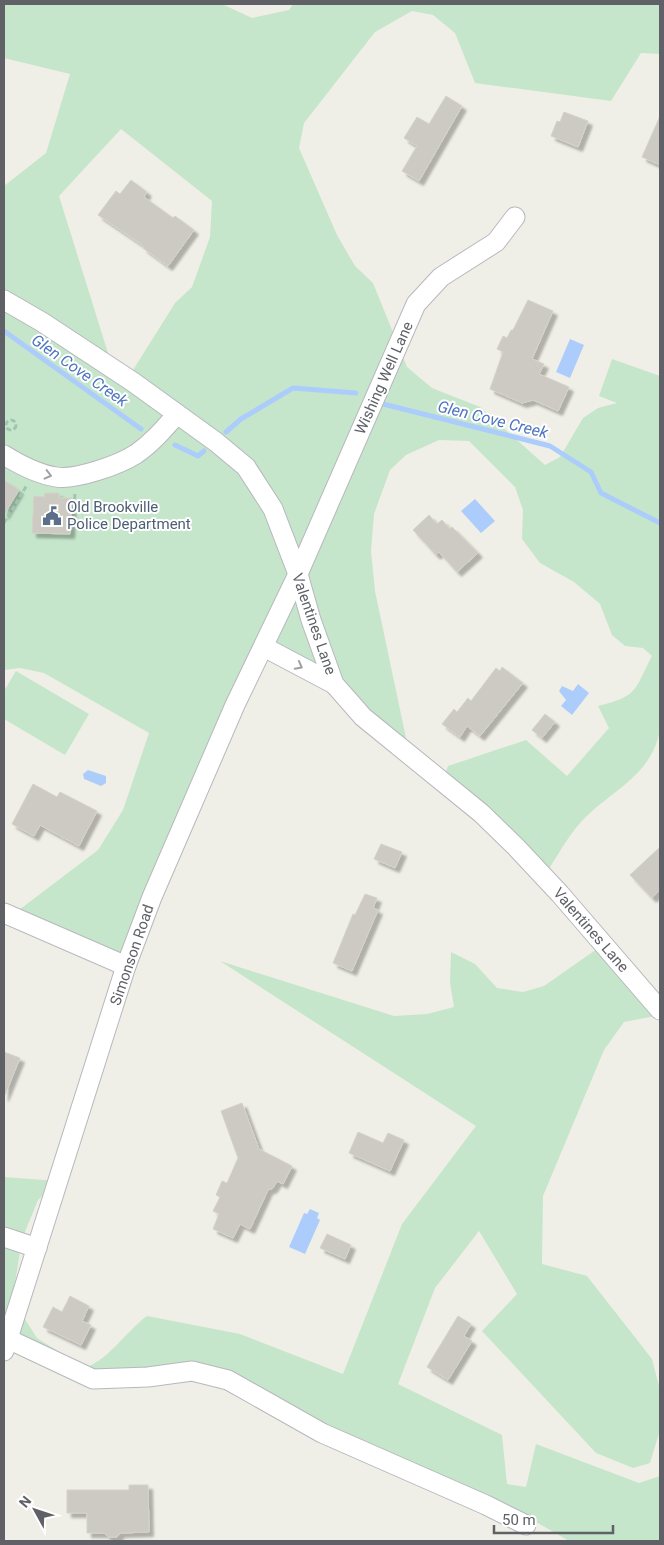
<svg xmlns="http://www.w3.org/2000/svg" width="664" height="1545" font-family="Roboto,sans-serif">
<defs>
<filter id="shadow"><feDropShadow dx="4.5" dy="4.5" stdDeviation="1" flood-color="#0004"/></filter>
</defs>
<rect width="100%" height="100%" fill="#f0efe7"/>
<g fill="#c5e6ca" fill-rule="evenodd">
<path d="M4 4H222L252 18 289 10 293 4H660V54L641 53 611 101 475 83 455 33 433 15 412 11 375 32 304 123 299 148 337 235 355 266 373 283 407 367 432 388 480 407 545 465 560 457 583 418 598 408 617 403 599 396 612 359 660 376V730C651 777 611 790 581 822 567 837 556 859 544 876L442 782 448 766 526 740 567 776 609 728 598 706C639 696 634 690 652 656L643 648 625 646 612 635 600 604 574 582 540 563 522 539 523 510 515 487 469 441 439 440 406 455 390 470 374 514 371 551 375 591 410 757 334 684 264 648 126 966 15 913 98 850 123 810 149 733 44 673 20 668 4 670V186L46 153 70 74 4 58ZM121 129 212 201 210 237 192 287 175 303 128 378 113 369 59 196Z"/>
<path d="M16 671 89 714 65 755 4 719V691Z"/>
<path d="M604 944 660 1015 624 1022 604 1050 543 1196 542 1264 587 1276 652 1359 660 1390V1430L650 1463 633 1468 596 1453 482 1331 517 1294 479 1231 435 1288 398 1384 502 1435 507 1484 526 1487 536 1444 639 1483 660 1476V1541H569L531 1519 328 1431 227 1376H95L4 1341V1177L58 1181 38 1200 22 1239 15 1283 23 1316 37 1338 85 1368C111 1358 125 1332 147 1316L240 1334 343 1374 402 1224 476 1126 220 961 394 1016 427 1014 454 1007 450 983 451 952 475 964 497 988 523 992 544 986Z"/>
</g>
<g fill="#accdfc">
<path d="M570 339 584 345 570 378 556 372Z"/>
<path d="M475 499 495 521 481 533 461 511Z"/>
<path d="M578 684 589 693 572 715 561 706 566 700 559 691 562 686 573 691Z"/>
<path d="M88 770 106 776V783L101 786 84 779 83 774Z"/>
<path d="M310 1209 319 1213 317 1218 320 1220 305 1254 289 1247 304 1213 307 1214Z"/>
</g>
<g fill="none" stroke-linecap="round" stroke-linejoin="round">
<g stroke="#accdfc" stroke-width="5">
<path d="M4 331 141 429"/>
<path d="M383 404 550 446 591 472 601 493 660 523"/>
<path d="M226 432 241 419 293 388 356 393"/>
<path d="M175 445 198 456 204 451"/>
</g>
</g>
<g fill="#cccac3" stroke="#d5d2c6" filter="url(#shadow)">
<path d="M446 96 462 106 419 181 402 171 417 146 404 138 417 117 429 124Z"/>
<path d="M564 112 588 121 578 147 551 136 557 121 560 122Z"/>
<path d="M660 116V165L642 157Z"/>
<path d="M131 180 147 192 144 197 173 218 175 216 194 230 168 266 143 248 144 246 98 215 116 191 120 194Z"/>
<path d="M528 300 553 311 532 359 544 364 539 374 569 387 558 411 533 400 522 403 490 389 503 352 497 349 503 336 507 338 511 330H513Z"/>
<path d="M4 480 19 490 4 515Z"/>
<path d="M45 493H59V498H72L70 534 32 533 34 496 44 497Z"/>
<path d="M429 515 437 524 442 520 450 529 452 527 478 553 457 572 439 552 436 555 413 530Z"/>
<path d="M502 667 523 683 480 736 467 726 460 737 442 724 454 709 457 712 468 698 471 701 496 668 500 671Z"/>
<path d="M545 714 555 722 542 738 532 730Z"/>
<path d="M33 784 57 797 60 792 97 811 79 846 40 825 34 836 12 824Z"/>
<path d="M381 844 402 852 395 868 374 859Z"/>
<path d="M660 847V890L652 898 630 875Z"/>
<path d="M365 894 377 898 373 908 378 910 352 971 333 963 353 914 355 915Z"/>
<path d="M4 1052 20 1058 4 1097Z"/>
<path d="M242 1103 259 1149 292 1166 283 1184 277 1181 273 1188 268 1190 250 1229 240 1224 233 1238 213 1229 219 1214 213 1211 220 1197 216 1195 222 1181 227 1183 238 1158 221 1111Z"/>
<path d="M358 1132 383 1143 388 1133 404 1140 390 1171 349 1153Z"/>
<path d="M327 1234 351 1245 345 1259 320 1248Z"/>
<path d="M70 1296 89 1306 82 1321 91 1325 81 1345 43 1327 53 1307 62 1312Z"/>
<path d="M458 1316 471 1324 464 1336 472 1341 448 1380 427 1367Z"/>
<path d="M129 1485H148L149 1532 120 1533 117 1537H108L104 1533H87V1513H67V1490H129Z"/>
</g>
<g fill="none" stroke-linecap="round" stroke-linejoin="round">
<g stroke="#b7b8bd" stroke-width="21">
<g id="minor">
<path d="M4 300 42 322 133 382 216 442 246 467 273 509 298 574 311 620 334 684 363 717 481 813 516 847 560 894 660 1010"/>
<path d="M4 455C20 465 37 474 56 477 76 480 119 465 136 454 152 443 164 429 177 414"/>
<path d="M264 647 334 684"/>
<path d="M4 913 126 966"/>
<path d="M4 1237 37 1248"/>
<path d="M8 1339 93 1379 148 1377 192 1371 228 1380 322 1433 486 1505 526 1525"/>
<path d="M4 1351 126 966 152 897 235 705 298 574 416 304 441 277 496 242 515 217"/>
</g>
</g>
<g stroke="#9fc6b0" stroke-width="3" stroke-dasharray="5 2.5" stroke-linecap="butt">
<circle cx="11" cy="425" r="5"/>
<path d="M74 514 75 492"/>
<path d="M4 523 27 485"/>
</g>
<use href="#minor" stroke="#fff" stroke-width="19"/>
</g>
<defs><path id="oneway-chevron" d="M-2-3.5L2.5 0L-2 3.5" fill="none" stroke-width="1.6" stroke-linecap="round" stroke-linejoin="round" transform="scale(1.25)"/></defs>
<g stroke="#9fa0a4">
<use href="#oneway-chevron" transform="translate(48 475) rotate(14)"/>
<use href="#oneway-chevron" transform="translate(299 666) rotate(28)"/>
</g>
<defs>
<g id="civic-bare" transform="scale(1.5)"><path d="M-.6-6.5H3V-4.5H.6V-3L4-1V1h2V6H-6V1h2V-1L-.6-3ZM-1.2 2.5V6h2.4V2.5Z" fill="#5c6f8a" stroke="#fff" stroke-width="2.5" paint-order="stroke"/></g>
</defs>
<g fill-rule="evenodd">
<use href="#civic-bare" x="52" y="516"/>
</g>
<g text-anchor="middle" stroke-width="4" stroke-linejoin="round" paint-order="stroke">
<g font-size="15" fill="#5f6167" stroke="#fff">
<text transform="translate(384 378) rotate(-66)" y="5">Wishing Well Lane</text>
<text transform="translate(314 624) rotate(71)" y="5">Valentines Lane</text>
<text transform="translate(591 930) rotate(49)" y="5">Valentines Lane</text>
<text transform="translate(132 955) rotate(-71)" y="5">Simonson Road</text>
</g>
<g font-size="15" fill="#4e5e75" stroke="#fff" text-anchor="start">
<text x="67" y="512">Old Brookville<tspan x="67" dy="17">Police Department</tspan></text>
</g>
<g font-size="16" font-style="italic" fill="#4e75c0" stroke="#fff">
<text transform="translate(80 370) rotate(35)" y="6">Glen Cove Creek</text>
<text transform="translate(493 419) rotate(14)" y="6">Glen Cove Creek</text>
</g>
</g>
<rect width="664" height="1545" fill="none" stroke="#5f6167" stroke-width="10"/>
<g transform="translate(35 1510) rotate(310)" stroke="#ffffff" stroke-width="4" paint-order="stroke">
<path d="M0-4L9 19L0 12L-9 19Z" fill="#5f6167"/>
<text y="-8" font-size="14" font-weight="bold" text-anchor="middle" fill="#5f6167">N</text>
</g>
<path d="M494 1525v8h119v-8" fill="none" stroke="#5f6167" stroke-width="2.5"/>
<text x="502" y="1525" font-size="15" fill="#5f6167" stroke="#ffffff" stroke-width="4" paint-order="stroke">50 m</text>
</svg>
